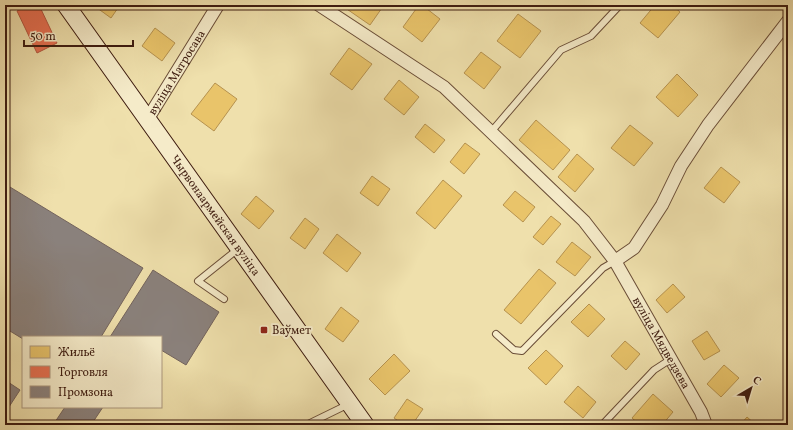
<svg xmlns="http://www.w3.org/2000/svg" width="793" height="430" font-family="Vollkorn,serif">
<rect width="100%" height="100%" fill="#efe0ac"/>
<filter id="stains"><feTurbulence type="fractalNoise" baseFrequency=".005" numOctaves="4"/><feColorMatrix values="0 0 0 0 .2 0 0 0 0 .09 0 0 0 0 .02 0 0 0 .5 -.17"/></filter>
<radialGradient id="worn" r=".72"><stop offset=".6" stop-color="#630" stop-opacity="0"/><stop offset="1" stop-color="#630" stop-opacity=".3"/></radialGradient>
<g fill="#e9c46a" stroke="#b6924f">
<path d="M93 5H120L111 18Z"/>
<path d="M341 5H384L370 25Z"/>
<path d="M419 5H422L440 19 422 42 403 27Z"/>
<path d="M655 5H672L680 12 658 38 640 23Z"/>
<path d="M518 14 541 31 520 58 497 41Z"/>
<path d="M155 28 175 43 162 61 142 46Z"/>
<path d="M349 48 372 64 352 90 330 74Z"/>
<path d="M481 52 501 67 484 89 464 73Z"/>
<path d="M677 74 698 95 678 117 656 97Z"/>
<path d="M399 80 419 97 404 115 384 99Z"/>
<path d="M215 83 237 99 214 131 191 114Z"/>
<path d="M536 120 570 150 553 170 519 140Z"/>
<path d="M425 124 445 140 434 153 415 137Z"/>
<path d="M630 125 653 143 634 166 611 148Z"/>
<path d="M465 143 480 154 464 174 450 162Z"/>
<path d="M577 154 594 169 575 192 558 177Z"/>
<path d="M721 167 740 182 724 203 704 188Z"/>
<path d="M372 176 390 189 378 206 360 193Z"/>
<path d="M443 180 462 196 435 229 416 213Z"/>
<path d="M515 191 535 207 523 222 503 205Z"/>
<path d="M256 196 274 211 259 229 241 214Z"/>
<path d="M551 216 561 224 543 245 533 237Z"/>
<path d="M305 218 319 229 305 249 290 238Z"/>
<path d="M337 234 361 253 347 272 323 253Z"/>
<path d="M572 242 591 257 575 276 556 262Z"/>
<path d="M539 269 556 283 521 324 504 310Z"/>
<path d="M673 284 685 297 667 313 656 300Z"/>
<path d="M589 304 605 319 588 337 571 322Z"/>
<path d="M341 307 359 321 343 342 325 329Z"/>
<path d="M707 331 720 351 704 360 692 341Z"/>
<path d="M625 341 640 354 626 370 611 356Z"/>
<path d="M546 350 563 366 546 385 528 368Z"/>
<path d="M394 354 410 371 385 395 369 379Z"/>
<path d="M724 365 739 378 721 397 707 384Z"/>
<path d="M578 386 596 402 583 418 564 402Z"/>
<path d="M653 394 673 412 662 425H640L632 418Z"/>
<path d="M407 399 423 409 412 425H404L394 418Z"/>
<path d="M747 417 756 425H740Z"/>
</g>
<path fill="#e76f51" stroke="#b4563e" d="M29 5H39L57 43 37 53 17 11Z"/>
<g fill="#8a817c" stroke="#73635c">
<path d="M5 184 143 268 101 337H23V339L5 328Z"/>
<path d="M153 270 219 312 186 365 161 350V337H110Z"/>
<path d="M5 380 20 390 5 413Z"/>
<path d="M65 407H103L91 425H53Z"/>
</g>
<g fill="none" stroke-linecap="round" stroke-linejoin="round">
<g stroke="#6a4d37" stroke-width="8">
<g id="lane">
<path d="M491 132 561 50 591 36 620 5"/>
<path d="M224 299 198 281 238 249"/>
<path d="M496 334 514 350 522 351 603 268 615 261"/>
<path d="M306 425 349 404"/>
<path d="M602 425 654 370 671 359"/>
</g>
</g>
<g stroke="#6a4d37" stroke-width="14">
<g id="street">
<path id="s1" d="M319 5 444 87 584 221 615 261 701 412 706 425"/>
<path id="s2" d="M147 120 218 5"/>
<path d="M615 261 634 248 662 205 681 166 708 125 788 21"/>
</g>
</g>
<g stroke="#3e1c10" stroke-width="19">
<g id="secondary">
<path id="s3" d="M66 5 365 425"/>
</g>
</g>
<use href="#lane" stroke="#f5ebc9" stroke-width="6"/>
<use href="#street" stroke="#f5ebc9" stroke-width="12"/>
<use href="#secondary" stroke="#f5ebc9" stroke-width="17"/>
</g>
<rect fill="#8f2418" stroke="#f5ebc9" stroke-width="1.5" x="260" y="326" width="8" height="8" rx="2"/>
<g text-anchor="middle" stroke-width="4" stroke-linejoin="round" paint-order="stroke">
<g font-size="12" fill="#3e1c10" stroke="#f5ebc9">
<text dy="4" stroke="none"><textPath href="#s2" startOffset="56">вуліца Матросава</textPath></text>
<text dy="4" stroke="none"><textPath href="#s3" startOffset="258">Чырвонаармейская вуліца</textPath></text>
<text dy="4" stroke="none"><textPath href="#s1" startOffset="488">вуліца Мядведзева</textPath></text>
</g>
<g font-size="12" fill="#3e1c10" stroke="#f5ebc9" text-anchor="start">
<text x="272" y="334">Ваўмет</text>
</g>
</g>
<rect width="793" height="430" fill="none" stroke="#efe0ac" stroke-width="20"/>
<rect x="6" y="6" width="781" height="418" fill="none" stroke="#3e1c10" stroke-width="2"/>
<rect x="10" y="10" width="773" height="410" fill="none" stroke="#3e1c10"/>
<rect x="22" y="336" width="140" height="72" fill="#f5ebc9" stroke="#ac987f"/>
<rect x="30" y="346" width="20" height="12" fill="#e9c46a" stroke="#ac987f"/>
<text x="58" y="356" font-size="12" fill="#3e1c10">Жильё</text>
<rect x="30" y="366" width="20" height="12" fill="#e76f51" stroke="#ac987f"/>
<text x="58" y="376" font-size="12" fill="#3e1c10">Торговля</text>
<rect x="30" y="386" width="20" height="12" fill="#8a817c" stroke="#ac987f"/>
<text x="58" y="396" font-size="12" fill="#3e1c10">Промзона</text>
<g transform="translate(751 388) rotate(38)" stroke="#f5ebc9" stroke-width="3" paint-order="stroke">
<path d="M0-3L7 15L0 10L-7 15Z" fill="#3e1c10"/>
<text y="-6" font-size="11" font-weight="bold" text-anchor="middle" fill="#3e1c10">С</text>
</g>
<path d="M24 40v6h109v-6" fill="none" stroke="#3e1c10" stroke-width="2"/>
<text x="30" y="40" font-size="12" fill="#3e1c10" stroke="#f5ebc9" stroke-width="3" paint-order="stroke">50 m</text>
<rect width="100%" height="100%" filter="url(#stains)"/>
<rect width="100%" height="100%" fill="url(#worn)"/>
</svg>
